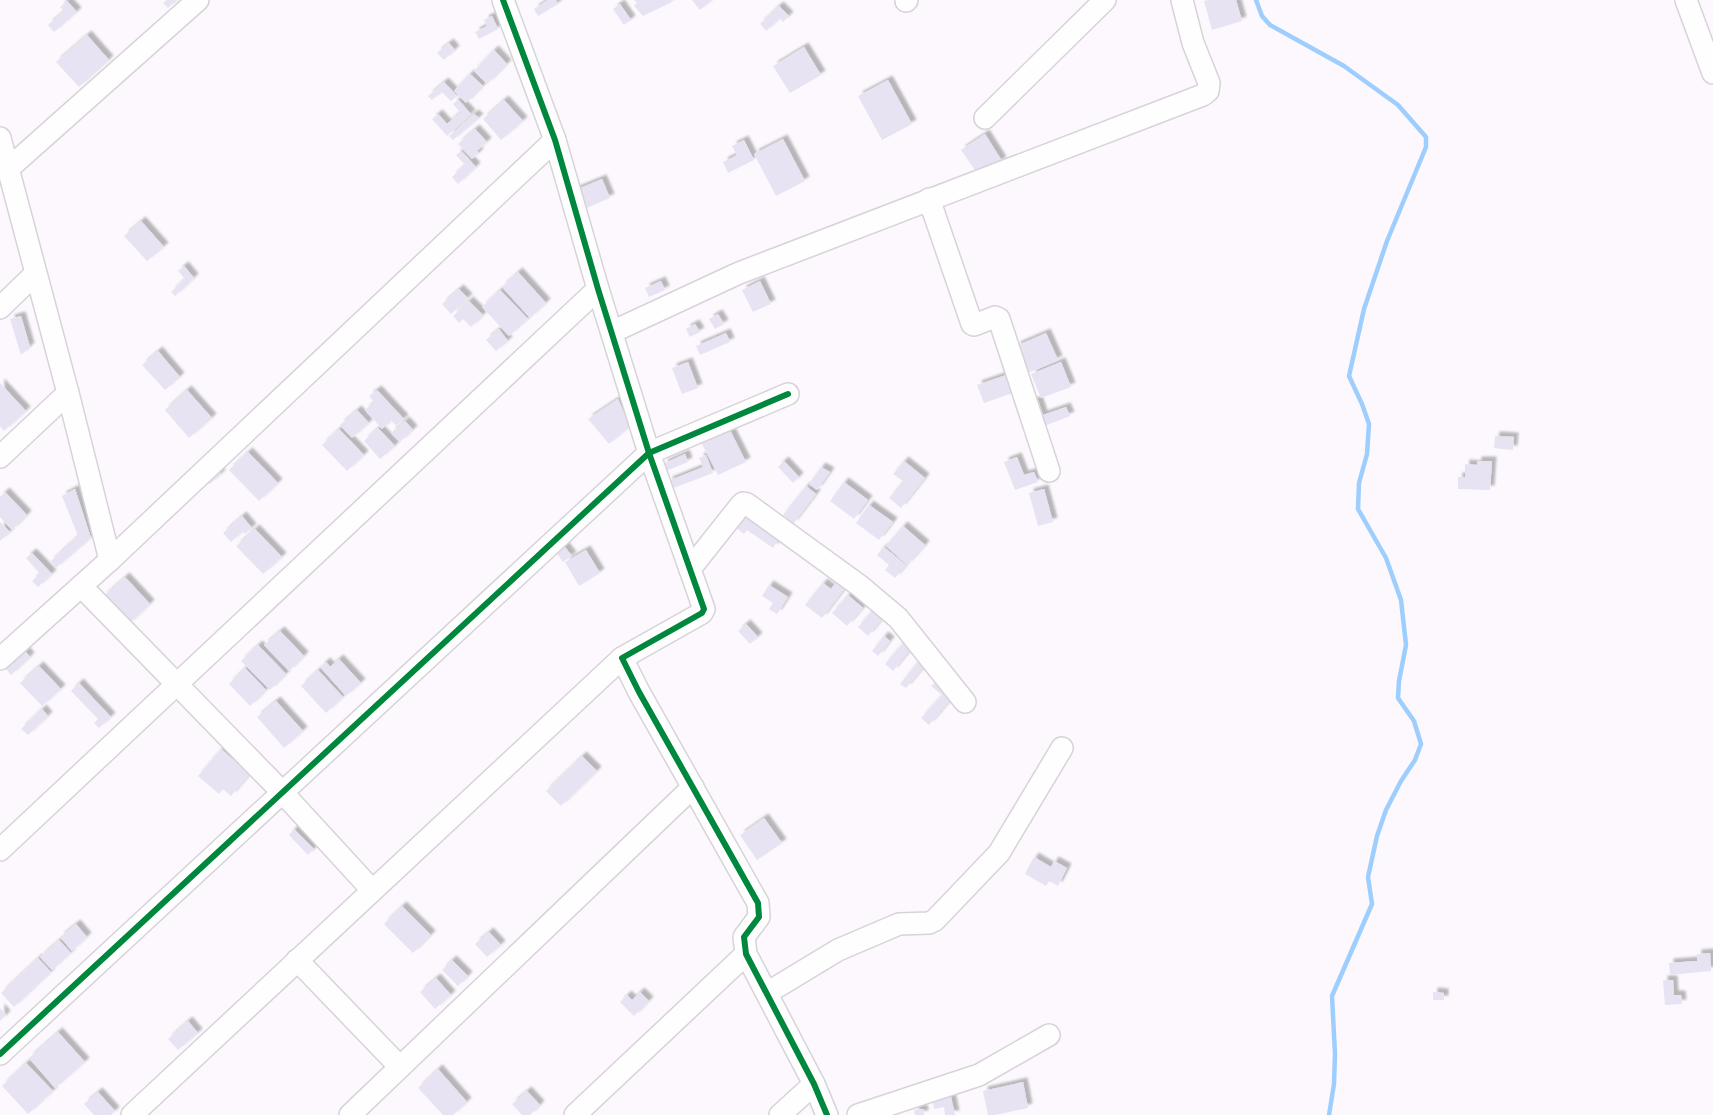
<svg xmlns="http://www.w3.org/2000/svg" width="1713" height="1115" font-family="'Exo 2',sans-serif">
<defs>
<filter id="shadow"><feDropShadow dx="4.5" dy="-4.5" stdDeviation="1" flood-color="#0004"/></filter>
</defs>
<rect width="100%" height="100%" fill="#fcf8fd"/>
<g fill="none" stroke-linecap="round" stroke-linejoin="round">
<path stroke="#9ecefe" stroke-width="4.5" d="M1256 0 1262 16 1270 25 1344 66 1398 105 1426 137V147L1387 241 1364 309 1349 376 1362 404 1369 424 1367 454 1359 483 1358 509 1386 558 1401 600 1406 645 1399 681 1398 698 1414 721 1421 744 1415 760 1401 781 1386 810 1377 836 1368 877 1372 904 1332 996 1335 1054 1334 1084 1329 1115"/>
</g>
<g fill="#e8e3f2" filter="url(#shadow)">
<path d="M167 0H177L168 8 163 3Z"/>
<path d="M548 0H556L558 4 538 16 534 9Z"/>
<path d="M634 0H671L672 2 643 16 634 6 637 3Z"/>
<path d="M692 0H712L700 10Z"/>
<path d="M1209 0H1236L1242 21 1212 30 1204 1Z"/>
<path d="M67 1 77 12 54 32 48 25 64 11 60 7Z"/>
<path d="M620 4 631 20 624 25 613 9Z"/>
<path d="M779 6 789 16 783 22 780 18 766 31 760 24Z"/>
<path d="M492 16 498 29 479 39 475 32 487 26 484 20Z"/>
<path d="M87 35 109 60 79 87 56 62Z"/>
<path d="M449 43 455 50 444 60 437 53Z"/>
<path d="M804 47 821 75 790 93 773 66Z"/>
<path d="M494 50 507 64 487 84 474 71Z"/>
<path d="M470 74 483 86 466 103 454 91Z"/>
<path d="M888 80 912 124 882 140 858 96Z"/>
<path d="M444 82 457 96 451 101 442 92 432 100 428 96Z"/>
<path d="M458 100 471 114 447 136 432 119 438 114 447 124 460 112 453 104Z"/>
<path d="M504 100 523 121 501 140 483 119Z"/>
<path d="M474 114 479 118 453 140 449 136Z"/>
<path d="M475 129 487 142 477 151 479 153 472 159 458 144Z"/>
<path d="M985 134 1002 161 979 176 961 150Z"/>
<path d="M783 139 805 181 776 196 754 154Z"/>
<path d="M744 140 754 160 728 173 723 162 737 155 732 146Z"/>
<path d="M461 151 476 167 458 184 452 177 465 165 456 155Z"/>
<path d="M602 179 610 198 582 210 573 191Z"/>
<path d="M141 221 164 247 147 261 124 236Z"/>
<path d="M184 266 194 278 175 296 171 292 185 279 178 271Z"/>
<path d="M518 272 546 303 530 318 502 287Z"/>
<path d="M661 281 665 290 649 297 645 288Z"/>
<path d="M760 281 771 304 753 312 742 290Z"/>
<path d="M459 289 468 298 451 314 442 304Z"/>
<path d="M500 290 528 319 509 336 482 307Z"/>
<path d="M469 301 483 315 471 327 463 319 459 323 453 316Z"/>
<path d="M718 314 724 324 715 329 709 319Z"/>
<path d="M21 316 30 347 21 355 10 319Z"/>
<path d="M695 324 700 332 690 337 686 329Z"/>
<path d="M499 329 508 341 496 351 486 340Z"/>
<path d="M726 333 730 342 700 355 696 346Z"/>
<path d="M1046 333 1058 360 1028 373 1016 346Z"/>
<path d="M158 351 180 377 165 390 142 365Z"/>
<path d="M688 362 698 388 682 394 672 368Z"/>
<path d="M1061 362 1071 387 1041 398 1031 374Z"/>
<path d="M1009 374 1016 392 984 403 977 385Z"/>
<path d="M0 383 26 411 4 431 0 426Z"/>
<path d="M187 390 212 418 189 438 165 410Z"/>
<path d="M377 390 404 419 396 426 391 420 382 429 365 410 374 402 369 396Z"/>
<path d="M618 399 630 427 609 444 588 419Z"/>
<path d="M1038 400 1043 415 1066 407 1070 416 1039 428 1030 403Z"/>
<path d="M357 410 369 423 352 438 340 425Z"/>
<path d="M405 421 413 430 400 442 391 433Z"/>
<path d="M378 428 395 446 380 459 364 441Z"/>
<path d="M729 428 746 462 718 475 701 442Z"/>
<path d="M339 429 364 455 347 471 322 445Z"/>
<path d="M1495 436 1514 437 1513 450 1494 448Z"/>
<path d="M248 452 278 483 259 501 229 470Z"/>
<path d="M685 454 688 462 666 471 663 464Z"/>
<path d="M706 455 713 473 671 489 668 481 703 467 699 458Z"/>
<path d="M1017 457 1024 475 1034 472 1038 482 1015 490 1004 462Z"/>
<path d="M784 461 799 477 793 483 778 467Z"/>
<path d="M904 461 925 478 901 508 889 498 903 481 893 474Z"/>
<path d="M1477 461H1492L1490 490 1458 489V477H1465V464L1477 465Z"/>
<path d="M215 467 221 474 210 484 204 477Z"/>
<path d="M821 467 830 472 817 490 809 484Z"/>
<path d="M844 482 868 500 854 519 830 501Z"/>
<path d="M806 486 816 494 793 524 783 515Z"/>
<path d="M75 489 91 538 56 568 50 562 78 536 62 496Z"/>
<path d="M1044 489 1053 522 1038 526 1029 493Z"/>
<path d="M5 492 27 515 12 530 0 517V497Z"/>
<path d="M869 505 893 522 879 540 856 523Z"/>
<path d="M744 515 778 540 773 548 747 530 744 534 735 527Z"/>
<path d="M242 516 252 528 245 534 243 531 231 542 223 533Z"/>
<path d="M0 522 10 532 0 541Z"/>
<path d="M903 526 925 545 907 565 886 546Z"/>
<path d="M255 529 282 557 263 574 236 546Z"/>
<path d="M561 542 572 556 563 562 553 548Z"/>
<path d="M884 547 906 565 895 578 885 570 889 565 877 555Z"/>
<path d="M586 550 600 573 579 586 565 562Z"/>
<path d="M32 553 52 574 38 587 32 581 40 574 26 558Z"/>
<path d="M125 577 150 604 129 624 103 597Z"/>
<path d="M838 580 846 587 822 618 805 605 823 583 831 589Z"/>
<path d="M769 585 788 597 777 614 769 609 773 603 762 596Z"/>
<path d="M848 595 863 608 847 626 832 613Z"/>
<path d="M872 611 882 619 868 636 858 627Z"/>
<path d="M746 624 758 637 750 644 738 631Z"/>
<path d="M280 631 304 656 289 671 264 645Z"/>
<path d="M884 636 890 641 878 656 872 651Z"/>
<path d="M903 643 911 649 893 671 885 664Z"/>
<path d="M258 645 286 674 270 690 241 661Z"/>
<path d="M25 651 30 657 11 675 6 669Z"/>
<path d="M921 658 927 663 906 688 900 684Z"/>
<path d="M339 659 361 683 346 696 320 667 326 662 330 667Z"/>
<path d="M39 666 61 689 42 706 20 683Z"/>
<path d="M245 668 266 690 250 706 229 684Z"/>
<path d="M318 670 343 697 326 713 301 686Z"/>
<path d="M937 680 954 696 929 725 921 718 942 695 931 686Z"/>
<path d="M79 683 111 717 99 728 94 723 98 719 71 691Z"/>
<path d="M276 701 303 731 284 748 257 717Z"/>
<path d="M42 709 48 716 28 735 21 729Z"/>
<path d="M221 749 250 774 231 796 223 789 219 794 198 776Z"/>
<path d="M582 756 597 771 561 806 546 791Z"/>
<path d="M764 818 782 843 757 860 740 835Z"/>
<path d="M294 829 314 849 308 855 289 835Z"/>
<path d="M1034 857 1051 867 1054 861 1067 868 1058 886 1049 881 1046 886 1025 874Z"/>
<path d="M402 906 431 935 413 953 384 924Z"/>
<path d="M76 924 87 937 72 951 60 937Z"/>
<path d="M489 932 501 945 487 957 475 944Z"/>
<path d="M59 940 71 953 52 970 40 957Z"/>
<path d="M1710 953 1711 971 1670 975 1669 963 1697 961V954Z"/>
<path d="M38 958 51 972 14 1007 1 993Z"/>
<path d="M452 960 468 976 458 986 442 970Z"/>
<path d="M436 978 451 995 435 1009 420 992Z"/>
<path d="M1663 980H1673L1674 995H1681L1682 1004 1665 1005Z"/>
<path d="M640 992 649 1001 634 1016 620 1002 627 995 632 1000Z"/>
<path d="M1433 992 1444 993V1000H1433Z"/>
<path d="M0 1008 6 1015 0 1021Z"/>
<path d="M188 1021 198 1033 178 1050 168 1039Z"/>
<path d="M58 1032 85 1062 55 1088 29 1058Z"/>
<path d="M26 1063 53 1091 28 1114 2 1086Z"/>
<path d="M438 1069 467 1102 453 1115H443L418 1088Z"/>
<path d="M1023 1082 1028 1108 995 1115H988L983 1091Z"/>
<path d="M527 1091 540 1105 530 1115H522L512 1104Z"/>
<path d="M98 1092 115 1111 111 1115H94L84 1104Z"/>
<path d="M951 1097 955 1115H945L944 1107 934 1109 933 1101Z"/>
<path d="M923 1109 924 1115H915L914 1110Z"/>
</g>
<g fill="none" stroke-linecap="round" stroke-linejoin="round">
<g stroke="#d7d3d8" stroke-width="24">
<g id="minor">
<path d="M503 0 555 140 598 289 649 453 704 609 702 613 622 658 639 692 758 903 759 917 744 937 746 954 814 1084 827 1115"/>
<path d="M1686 0 1713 73"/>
<path d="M906 1 907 0"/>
<path d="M985 118 1105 0"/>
<path d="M0 138 68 393 110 560"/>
<path d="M8 169 198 0"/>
<path d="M929 199 972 324 974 325 995 317 999 319 1049 471"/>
<path d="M0 308 35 274"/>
<path d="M612 332 739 273 1203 95 1208 91 1209 83 1193 43 1182 0"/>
<path d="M0 457 68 393"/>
<path d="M690 569 740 506 743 503 747 504 860 586 898 618 965 702"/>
<path d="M81 586 282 792 372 890"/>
<path d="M0 659 110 560 555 140"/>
<path d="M0 850 598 289"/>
<path d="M297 960 400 1067"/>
<path d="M767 993 838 950 899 924 929 923 935 920 999 853 1062 748"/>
<path d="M0 1054 649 453 788 394"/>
<path d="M132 1115 622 658"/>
<path d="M350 1115 693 787"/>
<path d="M575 1115 746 954"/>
<path d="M780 1115 814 1084"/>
<path d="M858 1115 979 1075 1049 1035"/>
</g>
</g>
<use href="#minor" stroke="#fffeff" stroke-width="21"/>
<g stroke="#fff" stroke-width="9">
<g id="cycleway">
<path d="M503 0 555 140 598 289 649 453 704 609 702 613 622 658 639 692 758 903 759 917 744 937 746 954 814 1084 827 1115"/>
<path d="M0 1054 649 453 788 394"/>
</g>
</g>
<use href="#cycleway" stroke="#00873e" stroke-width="6"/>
</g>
</svg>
